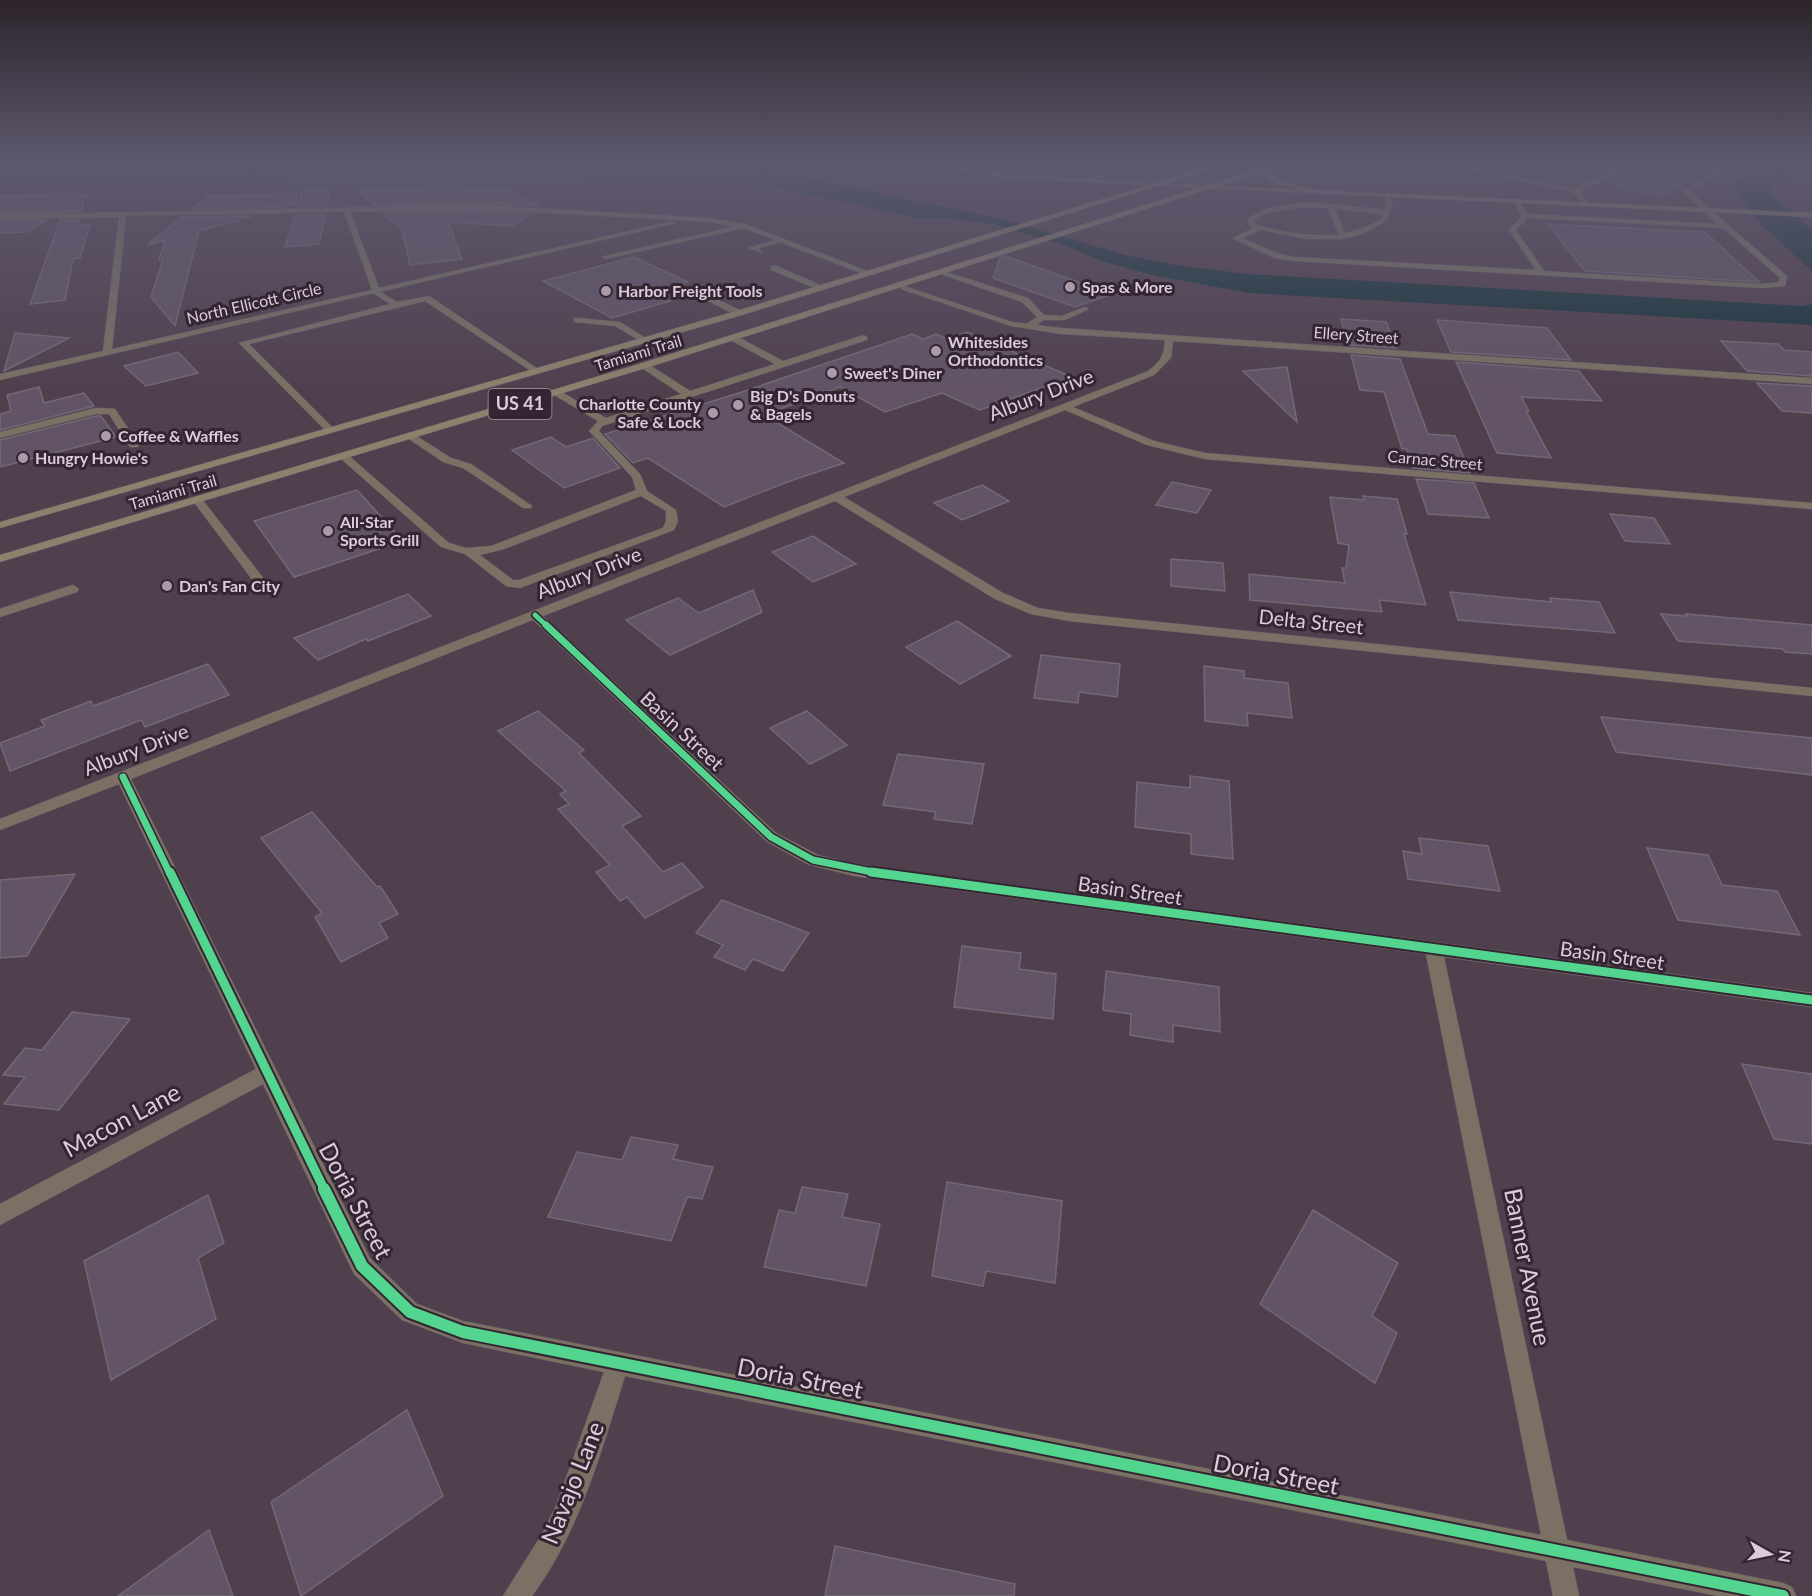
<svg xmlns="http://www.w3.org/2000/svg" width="1812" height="1596" font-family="Lato,sans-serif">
<rect width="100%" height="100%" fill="#50404e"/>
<g fill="#18353c">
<path d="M0 164H775L806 178 998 218 1125 255 1176 265 1247 274 1802 306 1812 304V325L1250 293 1157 276 1104 262 1069 247 994 224 954 219 918 218 763 185 500 173 0 182Z"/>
<path d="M1774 164H1812L1771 187 1770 193 1812 229V271C1785 245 1749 220 1734 185Z"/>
</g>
<g fill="#625466" stroke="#736875" stroke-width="1.5">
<path d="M1663 164H1723L1660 196 1615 187Z"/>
<path d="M422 187 504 189 539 206 479 203 374 205 358 191H419Z"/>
<path d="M303 190 330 191 326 206 298 207Z"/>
<path d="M70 194 91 195 84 198 82 211 0 213V196Z"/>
<path d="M296 194 298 203 285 207 192 209 209 196Z"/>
<path d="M479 211 529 214 513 226 448 222 462 259 410 265 402 230 383 213Z"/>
<path d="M295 215H325L319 244 285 247Z"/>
<path d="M252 216 199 231 175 326 151 297 163 259 159 260 165 240 147 245 182 217Z"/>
<path d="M47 220 27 232 0 233V221Z"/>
<path d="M60 220H80L79 225 90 224 80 258 73 259 65 300 30 304Z"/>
<path d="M1548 224 1705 232 1759 282 1585 271Z"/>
<path d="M1005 256 1112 294 1075 307 993 278 1000 258Z"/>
<path d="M634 257 688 282 651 292 670 301 612 318 543 281Z"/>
<path d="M1341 319 1386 322 1396 348 1348 345Z"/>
<path d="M1437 320 1547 328 1571 360 1451 352Z"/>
<path d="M967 332 1072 377 980 410 942 393 885 412 840 387 764 415 844 463 790 481 724 507 648 458 633 463 605 434 739 393 912 334 923 339 936 334 947 339Z"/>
<path d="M15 333 69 338 4 371Z"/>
<path d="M1721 341 1778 344 1784 350 1812 352V376L1747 371Z"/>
<path d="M178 352 198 373 146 386 124 366Z"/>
<path d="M1351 355 1400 359 1428 434 1455 436 1470 473 1413 468 1407 449H1402L1384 392 1360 390Z"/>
<path d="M1456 362 1579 371 1602 401 1521 397 1529 411H1526L1551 458 1497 453Z"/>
<path d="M1287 367 1297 422 1243 371Z"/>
<path d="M1757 383 1812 386V413L1782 411Z"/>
<path d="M39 387 44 403 84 393 94 406 0 430V414L11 411 7 395Z"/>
<path d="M96 416H101L116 437 0 467V440Z"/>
<path d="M551 437 566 447 593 438 620 468 564 488 512 450Z"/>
<path d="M1416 479 1474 483 1489 518 1428 514Z"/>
<path d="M1172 482 1211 490 1197 513 1156 505Z"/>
<path d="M982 485 1009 501 962 520 934 503Z"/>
<path d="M357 490 403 541 294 577 254 521Z"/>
<path d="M1363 496 1397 499 1407 534H1404L1426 605 1379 600 1382 612 1250 600 1249 574 1345 583 1342 568H1346L1349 545 1338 543 1330 497 1364 500Z"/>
<path d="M1610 514 1654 518 1670 544 1625 541Z"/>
<path d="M813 536 856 564 813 582 772 552Z"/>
<path d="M1171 559 1223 563 1225 591 1171 586Z"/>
<path d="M753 590 762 612 670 655 626 620 678 598 699 613Z"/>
<path d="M1450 592 1552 602 1550 598 1599 602 1615 633 1458 620Z"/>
<path d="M408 594 431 616 368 641 366 639 318 660 294 638Z"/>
<path d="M1661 614 1688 616 1686 614 1812 625V654L1785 652 1783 649 1678 641Z"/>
<path d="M957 621 1011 656 960 684 906 647Z"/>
<path d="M1041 655 1120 664 1117 697 1079 692 1078 703 1034 698Z"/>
<path d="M208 664 229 695 145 727 141 720 10 771 0 743 45 726 41 720 91 701 93 706Z"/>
<path d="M1204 666 1244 671V678L1288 683 1292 718 1247 713 1248 726 1205 721Z"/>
<path d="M538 711 584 750 579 753 641 816 622 826 663 872 682 863 703 887 645 918 627 897 620 901 596 872 610 865 558 809 569 804 560 794 566 791 498 731Z"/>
<path d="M807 711 847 745 810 764 770 728Z"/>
<path d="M1601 717 1812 738V775L1616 752Z"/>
<path d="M898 754 984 764 972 824 934 819 936 812 883 805Z"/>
<path d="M1190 776 1229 781 1233 859 1191 854V834L1135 827 1137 782 1190 788Z"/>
<path d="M312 812 377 887 380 886 398 914 379 923 388 938 341 962 315 917 322 913 261 838Z"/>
<path d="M1419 838 1488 846 1500 891 1408 879 1403 851 1422 854Z"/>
<path d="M1647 848 1708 855 1722 885 1777 891 1800 935 1678 920Z"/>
<path d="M75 874 27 956 0 958V880Z"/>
<path d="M722 900 809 933 783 971 753 959 745 970 714 957 723 945 696 933Z"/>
<path d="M962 946 1021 953 1019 969 1056 974 1053 1019 954 1007Z"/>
<path d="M1106 971 1219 987 1220 1032 1173 1025V1042L1130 1035 1131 1014 1103 1010Z"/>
<path d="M72 1012 130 1019 59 1110 4 1104 25 1077 3 1075 25 1048 42 1050Z"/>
<path d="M1742 1064 1812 1074V1144L1774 1139Z"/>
<path d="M631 1137 678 1145 673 1159 713 1167 702 1199 687 1197 671 1241 548 1217 577 1152 622 1160Z"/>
<path d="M947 1182 1062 1201 1055 1283 986 1271 983 1286 932 1276Z"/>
<path d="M802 1187 848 1194 842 1217 880 1224 866 1286 764 1267 779 1210 795 1213Z"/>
<path d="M208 1195 224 1243 198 1258 216 1319 111 1380 84 1261Z"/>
<path d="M1313 1210 1398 1263 1372 1316 1397 1333 1375 1383 1260 1304Z"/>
<path d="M407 1410 443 1496 301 1596 271 1502Z"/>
<path d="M209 1530 233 1596H118Z"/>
<path d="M835 1546 1015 1584 1014 1596H825Z"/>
</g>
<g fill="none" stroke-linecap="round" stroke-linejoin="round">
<g stroke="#6a5d69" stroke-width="1">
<g id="lane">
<path d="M1131 164H1142L1088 181 1083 180Z"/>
<path d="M1443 164H1456L1574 189 1627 164H1636L1579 192 1589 204 1586 206 1573 192Z"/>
<path d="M1730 164H1738L1689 191 1787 276 1785 286 1761 288 1295 261 1274 258 1232 238 1254 228 1250 226 1247 220C1278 193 1345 206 1384 210L1387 202 1383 195 1386 193 1393 202 1387 220 1373 229 1356 236 1340 239H1308L1261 230 1242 238 1279 254 1295 257 1536 270 1509 230 1522 216 1513 200H1517L1528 214 1718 224 1682 191ZM1295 208H1328L1339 235C1311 236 1281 233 1255 224L1254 221 1264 214ZM1335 209 1382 214V218L1369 226 1345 233ZM1528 218 1723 228 1780 278 1779 282 1761 284 1544 271 1516 230Z"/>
<path d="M746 224 748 227 605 259 601 257Z"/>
<path d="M783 238 785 241 759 248 762 253 748 248Z"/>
<path d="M771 266H777L827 288 820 290 771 270Z"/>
<path d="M943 271 1028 298 1044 315 1061 316 1085 307 1089 309 1065 320H1044L1032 328H1026V324L1037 317 1022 302 943 275Z"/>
<path d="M693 288 742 311 743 313 736 315 690 292 689 290Z"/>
<path d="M376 289 397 302 429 296 541 371 534 373 425 301 249 344 335 430 327 432 239 343 390 304 373 293 372 291Z"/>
<path d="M577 318 620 322 649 340 642 342 615 326 574 322V318Z"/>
<path d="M864 335 868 338 867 340 602 426 599 431 640 474 647 491 676 510 678 521 674 530 520 588 506 586 465 554 441 547 339 457 348 455 449 543 466 548 491 546 636 490 632 477 589 431 598 421 554 395V391H560L606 418 681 394 642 368V364H648L690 391 775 364 732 341V337H738L783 361ZM641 496 666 511V521L663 528 519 580H513L480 555 504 549Z"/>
<path d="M96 408 115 409 139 445 138 447H130L109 414H96L0 438V432Z"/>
<path d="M409 435H415L451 458 471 464 532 506 531 508H523L463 468 443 462 409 439Z"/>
<path d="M198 498 202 499 271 588V594H263L193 501Z"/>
<path d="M73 585 79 589 77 592 0 617V609Z"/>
</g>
</g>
<g stroke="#6a5d69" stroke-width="1">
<g id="street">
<path d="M922 164H940L1009 174 1165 184 1162 186 1009 178Z"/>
<path d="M479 205 710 218 748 225 875 274 868 276 744 228 710 222 479 209 350 212 379 288 673 221 676 223 0 380V374L103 351 119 217 0 219V215ZM344 212 372 290 112 349 126 216Z"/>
<path d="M901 285 1012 322 1061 328 1812 378V384L1173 341 1171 358 1154 375 1073 407 1154 441 1205 453 1812 503V509L1205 459 1147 445 1065 410 844 497 1003 593 1038 608 1069 613 1812 688V696L1069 621 1031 614 995 599 835 501 543 616 776 833 818 855 854 864 1812 993V1007L1444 957 1567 1540 1783 1583 1792 1587 1796 1596H1718L1573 1567 1579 1596H1553L1546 1561 625 1376C601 1452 580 1531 532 1596H503L542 1534 556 1506 604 1372 463 1343 402 1320 354 1274 263 1084 0 1225V1204L256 1069 119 784 0 830V819L1148 371C1160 362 1164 356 1165 340L1061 334 1011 326 901 289ZM533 620 766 841 807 864 854 876 1426 954 1541 1535 463 1321 417 1304 370 1258 131 779Z"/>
</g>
</g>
<g stroke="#6a5d69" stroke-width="1">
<path id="secondary" d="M1160 183 1812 213V217L1162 186Z"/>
</g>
<g stroke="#6a5d69" stroke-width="1">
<g id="primary">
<path d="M1217 164H1228L742 315 0 528V522L736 311Z"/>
<path d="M1275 164H1285L1268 171 1277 180 1319 191 1316 193 1273 182 1263 172 646 368 0 562V555L639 364Z"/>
</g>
</g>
<use href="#lane" fill="#7a7164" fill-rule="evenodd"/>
<use href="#street" fill="#7a7164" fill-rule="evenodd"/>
<use href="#secondary" fill="#847b69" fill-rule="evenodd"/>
<use href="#primary" fill="#8c816d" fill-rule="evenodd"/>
<g stroke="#332632" stroke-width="8">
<path id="cycleway-far3" d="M535 615 547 626"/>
</g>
<g stroke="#332632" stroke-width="10">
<g id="cycleway-far2">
<path d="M546 625 771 837 813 860 882 874"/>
<path d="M123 777 170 874"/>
</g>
</g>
<g stroke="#332632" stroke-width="13">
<g id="cycleway-far1">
<path d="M170 872 325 1191"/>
<path d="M871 872 1812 1000"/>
</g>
</g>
<g stroke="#332632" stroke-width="16">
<path id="cycleway" d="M324 1189 362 1266 410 1312 463 1332 1783 1596"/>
</g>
<use href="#cycleway-far3" stroke="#53d58f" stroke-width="5"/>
<use href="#cycleway-far2" stroke="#53d58f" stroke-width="7"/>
<use href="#cycleway-far1" stroke="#53d58f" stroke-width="9"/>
<use href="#cycleway" stroke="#53d58f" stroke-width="12"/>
</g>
<linearGradient id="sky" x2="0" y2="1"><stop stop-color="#2c232b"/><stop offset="0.42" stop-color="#5e596e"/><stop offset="1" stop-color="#5e596e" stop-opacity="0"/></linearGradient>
<rect width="1812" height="388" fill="url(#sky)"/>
<g fill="#ab9aa9" stroke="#332632" stroke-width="2">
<circle cx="1070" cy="287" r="6"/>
<circle cx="606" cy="291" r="6"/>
<circle cx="936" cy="351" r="6"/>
<circle cx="832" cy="373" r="6"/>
<circle cx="738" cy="405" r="6"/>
<circle cx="713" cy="413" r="6"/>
<circle cx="106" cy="436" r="6"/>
<circle cx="23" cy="458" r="6"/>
<circle cx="328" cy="531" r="6"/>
<circle cx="167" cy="586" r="6"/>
</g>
<g text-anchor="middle" stroke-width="6" stroke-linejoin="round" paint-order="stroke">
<g font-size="16" font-weight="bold" fill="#dccbda" stroke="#332632" text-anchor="start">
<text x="1082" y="293">Spas &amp; More</text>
<text x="618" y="297">Harbor Freight Tools</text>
<text x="948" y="348">Whitesides<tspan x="948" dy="18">Orthodontics</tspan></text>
<text x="844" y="379">Sweet's Diner</text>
<text x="750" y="402">Big D's Donuts<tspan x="750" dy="18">&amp; Bagels</tspan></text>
<text x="701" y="410" text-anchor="end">Charlotte County<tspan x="701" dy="18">Safe &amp; Lock</tspan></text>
<text x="118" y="442">Coffee &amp; Waffles</text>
<text x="35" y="464">Hungry Howie's</text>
<text x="340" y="528">All-Star<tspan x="340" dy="18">Sports Grill</tspan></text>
<text x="179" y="592">Dan's Fan City</text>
</g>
<g font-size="16" fill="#dccbda" stroke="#332632">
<text transform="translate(254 303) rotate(-13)" y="6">North Ellicott Circle</text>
<text transform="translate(1356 335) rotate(4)" y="6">Ellery Street</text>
<text transform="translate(638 353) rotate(-17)" y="6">Tamiami Trail</text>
<text transform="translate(1435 460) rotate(5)" y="6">Carnac Street</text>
<text transform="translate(173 492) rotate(-16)" y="6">Tamiami Trail</text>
</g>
<rect fill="#332632" stroke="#a99aa8" stroke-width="1.5" x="488.5" y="389" width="63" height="30" rx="4.5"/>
<g font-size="18" font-weight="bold" fill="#dccbda">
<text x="520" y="410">US 41</text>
</g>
<g font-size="20" fill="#dccbda" stroke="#332632">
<text transform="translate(1041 395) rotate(-21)" y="7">Albury Drive</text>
<text transform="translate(589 573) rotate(-21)" y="7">Albury Drive</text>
<text transform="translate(1311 622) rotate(6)" y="7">Delta Street</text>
<text transform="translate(682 731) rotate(43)" y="7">Basin Street</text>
<text transform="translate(136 750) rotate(-21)" y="7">Albury Drive</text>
<text transform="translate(1130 891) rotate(8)" y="7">Basin Street</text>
<text transform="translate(1612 956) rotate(8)" y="7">Basin Street</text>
</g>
<g font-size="24" fill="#dccbda" stroke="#332632">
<text transform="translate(122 1121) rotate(-28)" y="8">Macon Lane</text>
<text transform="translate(355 1201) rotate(62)" y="8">Doria Street</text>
<text transform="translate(1527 1267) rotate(79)" y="8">Banner Avenue</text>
<text transform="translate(800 1379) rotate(11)" y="8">Doria Street</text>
<text transform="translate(1276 1475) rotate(11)" y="8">Doria Street</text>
<text transform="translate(573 1483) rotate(-68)" y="8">Navajo Lane</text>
</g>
</g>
<g transform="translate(1770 1554) rotate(99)" stroke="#332632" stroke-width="4.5" paint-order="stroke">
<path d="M0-4.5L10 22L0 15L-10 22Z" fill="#dccbda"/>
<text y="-9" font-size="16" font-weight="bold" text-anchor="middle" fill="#dccbda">N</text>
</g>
</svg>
